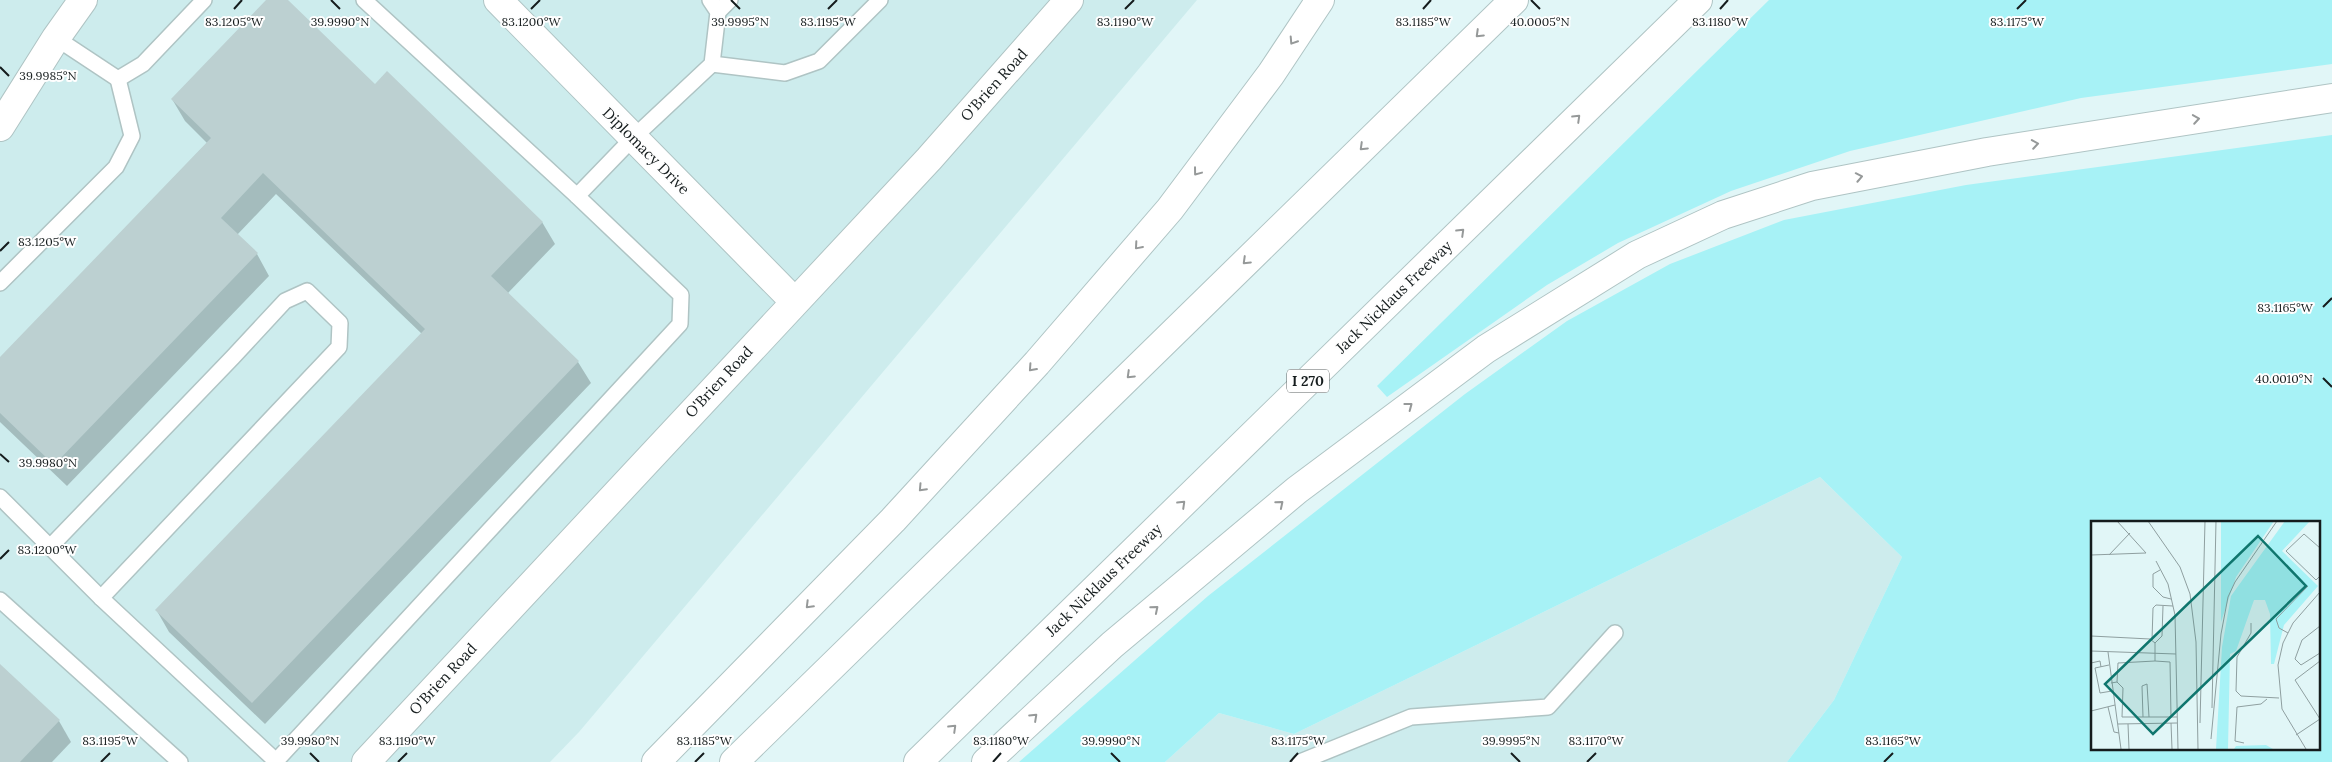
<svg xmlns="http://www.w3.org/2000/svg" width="2332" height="762" font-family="Lora,serif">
<rect width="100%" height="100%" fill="#e1f6f7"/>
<g fill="#cdeced">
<path d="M0 0H1197L579 732 550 762H0Z"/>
<path d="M1820 477 1902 557 1834 700 1787 762H1165L1219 713 1294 734Z"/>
</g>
<g fill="#a7f2f6" fill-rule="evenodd">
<path d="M1769 0H2332V64L2081 98 1850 151 1731 191 1618 243 1547 285 1387 397 1377 386Z"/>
<path d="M2332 135V762H1787L1834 700 1902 557 1820 477 1294 734 1219 713 1165 762H1019L1208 596 1465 394 1567 321 1670 264 1784 220 1966 185ZM2092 522H2318V748H2092Z"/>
</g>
<g fill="#0003">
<path d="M268 0H286L375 86 542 222 555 244 507 294 578 362 591 383 265 724 169 632 157 611 422 334 276 194 237 235 257 254 269 276 67 486 0 422V359L207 143 185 121 172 99Z"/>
<path d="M0 665 59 721 71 742 52 762H0Z"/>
</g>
<g fill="#bcd0d1">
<path d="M266 0H288L375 84 387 71 543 222 491 276 579 361 252 703 155 610 425 329 263 173 221 218 258 253 54 465 0 413V357L211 138 171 99Z"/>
<path d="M0 664 60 720 20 762H0Z"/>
</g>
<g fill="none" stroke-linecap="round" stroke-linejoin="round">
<g stroke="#afc4c4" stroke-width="18">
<g id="lane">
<path d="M364 0 577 196 633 138 712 64 718 12 710 0"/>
<path d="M718 12 730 0"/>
<path d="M56 38 118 79 143 64 204 0"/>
<path d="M712 64 785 73 819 61 880 0"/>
<path d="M0 283 116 167 132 136 118 79"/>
<path d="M0 497 101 598 277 762"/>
<path d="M50 547 233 357 285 301 307 291 340 323 339 347 101 598"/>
<path d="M0 600 180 762"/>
<path d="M276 761 680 324 681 295 577 196"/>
<path d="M1300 762 1411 717 1548 707 1615 633"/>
</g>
</g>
<g stroke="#afc4c4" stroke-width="30">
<g id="street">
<path d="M498 0 794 301"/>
<path d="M0 127 56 38 83 0"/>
<path d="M366 762 929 159 1069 0"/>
</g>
</g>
<g stroke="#afc4c4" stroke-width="30">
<g id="highway">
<path d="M656 762 893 520 1037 363 1170 209 1271 74 1320 0"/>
<path d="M734 762 1514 0"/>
<path d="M918 762 1698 0"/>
<path d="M986 762 1112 645 1297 490 1486 349 1637 255 1723 215 1812 186 1987 152 2332 98"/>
</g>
</g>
<use href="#lane" stroke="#fff" stroke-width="15"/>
<use href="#street" stroke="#fff" stroke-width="28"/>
<use href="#highway" stroke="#fff" stroke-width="28"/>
</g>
<defs><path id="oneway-chevron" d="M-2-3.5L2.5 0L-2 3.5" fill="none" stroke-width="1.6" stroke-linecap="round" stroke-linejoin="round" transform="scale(1.25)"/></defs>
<g stroke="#969999">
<use href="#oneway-chevron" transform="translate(1479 34) rotate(136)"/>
<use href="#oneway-chevron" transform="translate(1293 41) rotate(123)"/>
<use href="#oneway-chevron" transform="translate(1577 118) rotate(-44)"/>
<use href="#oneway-chevron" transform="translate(2196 119) rotate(-9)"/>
<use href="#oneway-chevron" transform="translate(2035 144) rotate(-9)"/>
<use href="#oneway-chevron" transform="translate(1363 147) rotate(136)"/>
<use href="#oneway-chevron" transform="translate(1197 172) rotate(127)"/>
<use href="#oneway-chevron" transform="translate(1859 177) rotate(-11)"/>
<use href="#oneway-chevron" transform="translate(1461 232) rotate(-44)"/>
<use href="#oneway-chevron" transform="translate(1138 246) rotate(131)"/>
<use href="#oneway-chevron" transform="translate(1246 261) rotate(136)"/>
<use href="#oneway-chevron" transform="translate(1032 368) rotate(132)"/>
<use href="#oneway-chevron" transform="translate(1130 375) rotate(136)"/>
<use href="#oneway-chevron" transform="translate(1409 406) rotate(-37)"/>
<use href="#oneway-chevron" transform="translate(922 488) rotate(133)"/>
<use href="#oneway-chevron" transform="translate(1182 504) rotate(-44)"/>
<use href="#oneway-chevron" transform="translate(1280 504) rotate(-40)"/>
<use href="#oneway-chevron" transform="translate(809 605) rotate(135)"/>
<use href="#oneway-chevron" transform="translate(1155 609) rotate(-40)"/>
<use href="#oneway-chevron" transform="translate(1034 717) rotate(-43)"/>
<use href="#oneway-chevron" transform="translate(953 728) rotate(-44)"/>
</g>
<path fill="none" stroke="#151c1d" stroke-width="2" d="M331 0 340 9M731 0 740 9M1531 0 1540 9M234 9 242 0M531 9 540 0M828 9 837 0M1125 9 1134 0M1423 9 1431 0M1720 9 1728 0M2017 9 2026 0M0 67 9 76M0 251 9 242M2323 307 2332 298M2323 378 2332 387M0 454 9 462M0 559 9 550M310 753 319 762M1111 753 1120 762M1511 753 1520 762M101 762 110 753M398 762 407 753M695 762 704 753M993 762 1001 753M1290 762 1298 753M1587 762 1596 753M1884 762 1893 753"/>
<g text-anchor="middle" stroke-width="4" stroke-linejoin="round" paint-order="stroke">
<rect fill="#fefefe" stroke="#5b6060" stroke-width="1" x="1287" y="369.5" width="42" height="23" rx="4"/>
<g font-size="14" font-weight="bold" fill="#151c1d">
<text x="1308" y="386">I 270</text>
</g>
<g font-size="15" fill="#151c1d" stroke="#fefefe">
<text transform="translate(994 85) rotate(-48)" y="5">O'Brien Road</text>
<text transform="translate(646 151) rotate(45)" y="5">Diplomacy Drive</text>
<text transform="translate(1394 297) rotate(-44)" y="5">Jack Nicklaus Freeway</text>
<text transform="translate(719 382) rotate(-47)" y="5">O'Brien Road</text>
<text transform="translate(1104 580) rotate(-44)" y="5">Jack Nicklaus Freeway</text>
<text transform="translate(443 679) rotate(-47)" y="5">O'Brien Road</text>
</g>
</g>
<g transform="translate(2091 521)">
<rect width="229" height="229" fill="#e1f6f7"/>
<path d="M130 0H183L145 56 130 101ZM194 0H219L191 30 227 65 193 104 183 143H180L179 93 174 79H163L145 130 139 133 137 228H125L131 126 140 75ZM175 224 182 228H143L145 225Z" fill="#a7f2f6"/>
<path fill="none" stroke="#8f9fa0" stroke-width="1" d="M57 0 89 46 99 73 105 121 107 228M229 27 213 13 195 30 225 59 229 55M0 34 55 32 26 0M18 34 39 12M65 40 77 63 84 94 87 228M69 49 62 53V66L72 76 80 78M160 102V112L146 136 145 170 150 175 188 177M229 105 211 119 204 138 210 144 229 132M197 112 188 107 185 98 217 65M0 115 59 118 64 122V140L27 142 26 161 20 162M61 119 62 87 65 84 82 85M64 122 71 115 72 85M0 130 85 133M17 131 30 228M64 140 79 141 80 196M229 140 204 159 229 198M0 142 9 140 10 146M18 144 4 147 9 172 21 170M26 161 32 167 31 196H86M17 186 23 211 28 212M121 187 125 0M0 190 24 184M52 196 51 165 56 163 58 196M80 202 81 228M109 202 114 0M27 203 86 202M37 203 38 228M205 214 229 198M120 218 130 113 137 76 144 61 186 0M153 222 144 220 146 186 170 183 176 178M215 228 191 188 187 144 192 122 202 102 229 71"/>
<path fill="#0f766e" fill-opacity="0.15" stroke="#0f766e" stroke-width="2.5" d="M167 15 215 65 62 213 14 163Z"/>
<rect width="229" height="229" fill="none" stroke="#151c1d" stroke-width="2.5"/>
</g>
<g font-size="12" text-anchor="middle" fill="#151c1d" stroke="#fefefe" stroke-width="4" stroke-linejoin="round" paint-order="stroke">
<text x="340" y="26">39.9990°N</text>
<text x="740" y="26">39.9995°N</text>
<text x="1540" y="26">40.0005°N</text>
<text x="234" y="26">83.1205°W</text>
<text x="531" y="26">83.1200°W</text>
<text x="828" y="26">83.1195°W</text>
<text x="1125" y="26">83.1190°W</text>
<text x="1423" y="26">83.1185°W</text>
<text x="1720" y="26">83.1180°W</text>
<text x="2017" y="26">83.1175°W</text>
<text x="48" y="80">39.9985°N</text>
<text x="47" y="246">83.1205°W</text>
<text x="2285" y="312">83.1165°W</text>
<text x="2284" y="383">40.0010°N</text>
<text x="48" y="467">39.9980°N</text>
<text x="47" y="554">83.1200°W</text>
<text x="110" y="745">83.1195°W</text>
<text x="407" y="745">83.1190°W</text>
<text x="704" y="745">83.1185°W</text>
<text x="1001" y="745">83.1180°W</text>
<text x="1298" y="745">83.1175°W</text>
<text x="1596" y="745">83.1170°W</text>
<text x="1893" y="745">83.1165°W</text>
<text x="310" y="745">39.9980°N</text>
<text x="1111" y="745">39.9990°N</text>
<text x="1511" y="745">39.9995°N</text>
</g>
</svg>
